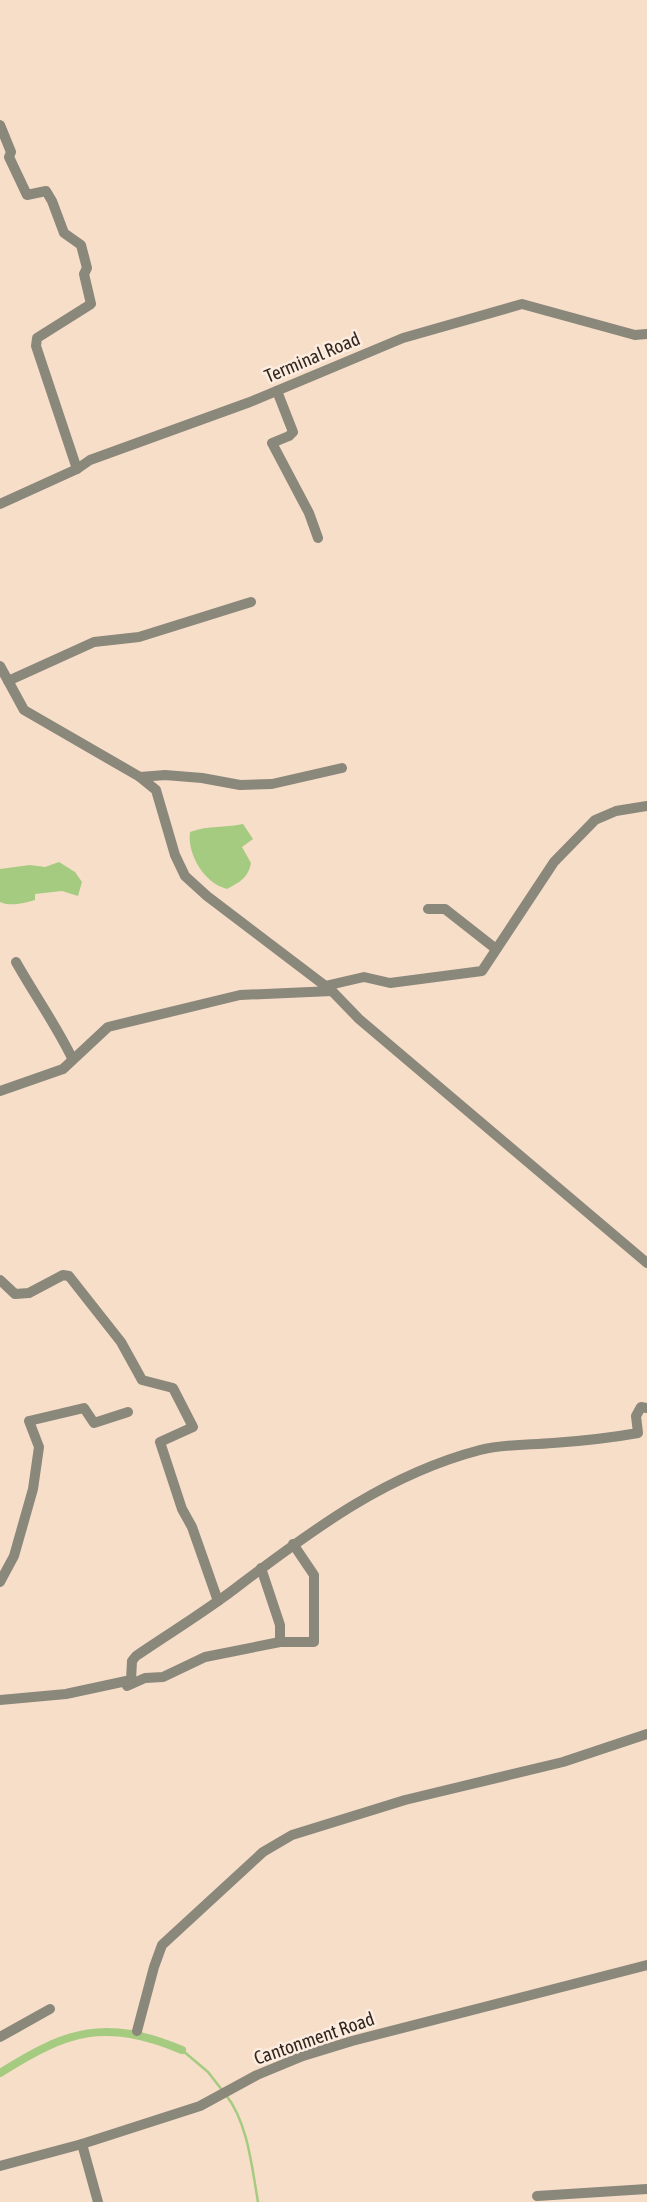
<svg xmlns="http://www.w3.org/2000/svg" width="647" height="2202" font-family="'Asap Condensed',sans-serif">
<rect width="100%" height="100%" fill="#f7dec9"/>
<g fill="#a5cb81">
<path d="M243 824 253 839 242 847 251 863C248 878 240 882 227 889 204 883 187 854 190 832 210 825 223 828 243 824Z"/>
<path d="M59 862 75 872 82 882 78 896 62 891 35 894V900C25 903 9 907 0 902V869L30 865 45 867Z"/>
</g>
<g fill="none" stroke-linecap="round" stroke-linejoin="round">
<g stroke="#a5cb81" stroke-width="2.5">
<path d="M182 2050 208 2072 222 2090"/>
<path d="M226 2095C248 2123 252 2168 258 2202"/>
</g>
<path stroke="#a5cb81" stroke-width="8" d="M0 2073C68 2030 105 2018 182 2050"/>
<g stroke="#8a877b" stroke-width="10">
<path d="M0 125 11 152 9 157 27 195 46 191 52 201 64 233 81 245 87 268 84 274 91 304 37 338 36 346 77 469"/>
<path d="M277 391 293 432 289 436 272 443 309 513 318 538"/>
<path d="M0 504 77 469 90 460 250 402 403 338 522 304 635 335 647 334"/>
<path d="M0 666 24 710 140 777 156 790 175 855 185 876 207 896 332 991 359 1019 647 1263"/>
<path d="M8 681 94 642 139 637 251 602"/>
<path d="M140 777 165 775 202 778 240 785 272 784 342 768"/>
<path d="M428 909H445L496 949"/>
<path d="M16 962C34 994 56 1025 72 1058"/>
<path d="M325 986 364 977 390 983 482 971 554 862 595 820 616 811 647 806"/>
<path d="M0 1091 63 1069 108 1027 240 995 332 991"/>
<path d="M0 1280 15 1294 29 1293 63 1275 69 1276 121 1342 142 1380 173 1388 193 1427 160 1442 182 1509 192 1527 218 1601"/>
<path d="M261 1568 280 1625V1642H314V1575L293 1544"/>
<path d="M0 1582 14 1556 33 1489 39 1447 29 1421 84 1408 94 1423 128 1412"/>
<path d="M127 1686 145 1678 163 1677 205 1657 280 1642"/>
<path d="M0 1700 66 1694 131 1680 132 1661 136 1656C171 1632 208 1610 241 1584 315 1528 388 1474 480 1450 504 1444 529 1445 553 1443 582 1441 610 1438 638 1433L636 1416 641 1407 647 1408"/>
<path d="M137 2031 154 1967 162 1945 263 1852 292 1835 405 1800 563 1762 647 1734"/>
<path d="M0 2037 50 2009"/>
<path d="M82 2144 98 2202"/>
<path d="M0 2166 82 2144 200 2106 257 2075 303 2056 352 2041 647 1965"/>
<path d="M537 2196 647 2189"/>
</g>
</g>
<g text-anchor="middle" stroke-width="5" stroke-linejoin="round" paint-order="stroke">
<g font-size="19" fill="#31271f" stroke="#fdede0">
<text transform="translate(312 357) rotate(-23)" y="7">Terminal Road</text>
<text transform="translate(314 2038) rotate(-19)" y="7">Cantonment Road</text>
</g>
</g>
</svg>
